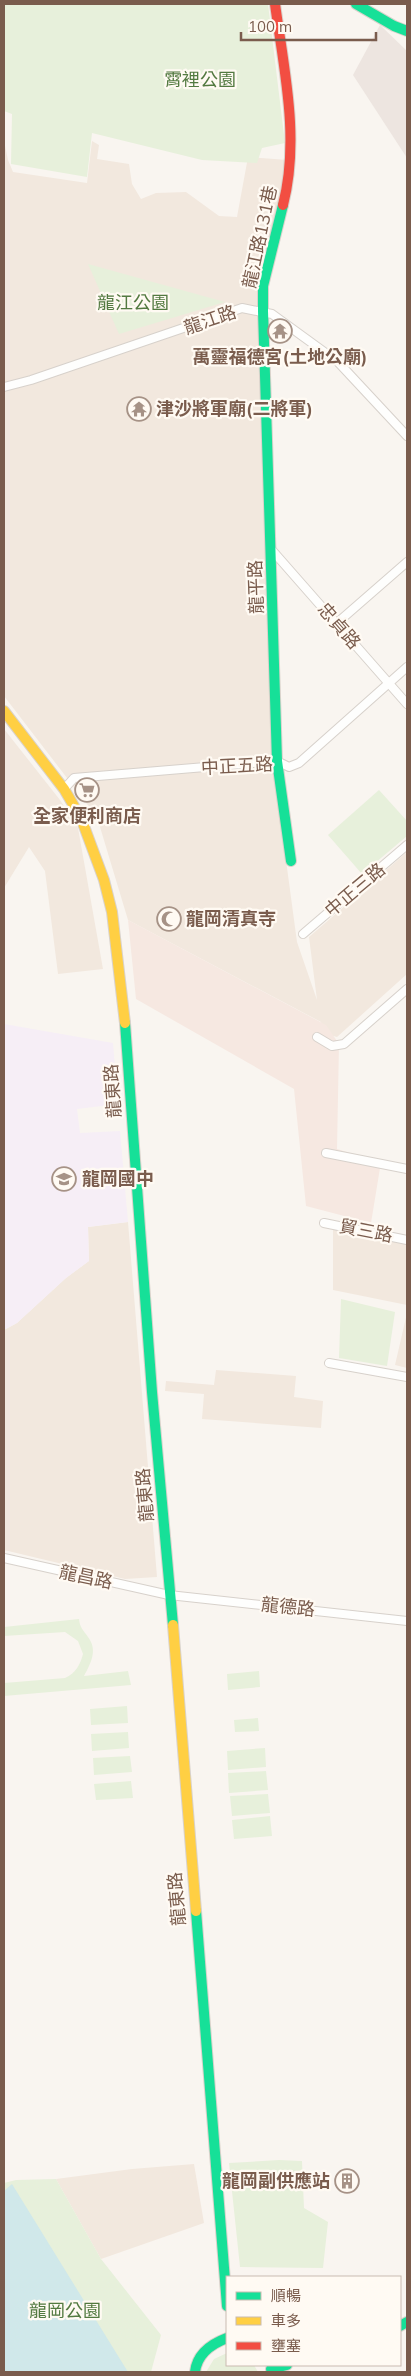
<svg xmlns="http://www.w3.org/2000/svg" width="411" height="2376" font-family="Mulish,'Noto Sans TC',sans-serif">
<rect width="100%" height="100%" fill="#f9f5f0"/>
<g fill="#f2e8de">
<path d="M4 141 8 160 13 172 87 183 92 141 99 145 97 159 129 164 132 184 141 199 156 193 186 192 219 216 237 217 248 157 288 160 259 287 272 756 297 942 317 1000 309 937 407 852V974L337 1037 322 1033 321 1022 128 920 97 817 4 696Z"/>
<path d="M4 729 60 800 78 828 103 969 58 974 45 871 29 847 4 888Z"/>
<path d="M128 1222 157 1577 125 1579 4 1550V1330L17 1323 66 1278 89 1261 88 1227Z"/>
<path d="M333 1224 407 1242V1305L333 1290Z"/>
<path d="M407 1313V1368L395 1365Z"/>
<path d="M216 1370 296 1376 294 1397 323 1401 321 1428 202 1419 204 1394 165 1391 166 1381 214 1385Z"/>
<path d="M194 2164 204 2223 101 2259 56 2179 132 2169Z"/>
</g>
<path fill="#f6e8e1" d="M128 920 326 1025 339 1044 337 1149 381 1162 371 1223 306 1206 294 1089 136 999Z"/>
<path fill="#ede5e0" d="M380 25 407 51V158L353 75Z"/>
<path fill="#f6eef6" d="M4 1024 113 1043 118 1104 77 1109 80 1133 120 1131 128 1222 88 1227 89 1261 66 1278 17 1323 4 1330Z"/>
<g fill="#e7f0db">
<path d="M4 4H268L285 143 262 148 257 163 202 160 92 133 87 177 11 164 12 114 4 111Z"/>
<path d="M88 264 225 302 119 334Z"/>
<path d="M379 790 407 821V836L362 874 328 835Z"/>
<path d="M341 1299 395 1312 387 1366 339 1358Z"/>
<path d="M79 1619C80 1628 83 1630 88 1637 98 1650 91 1663 84 1676L128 1671 131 1685 4 1696V1683L65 1678C76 1673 80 1665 83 1654L78 1641 65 1632 4 1636V1627Z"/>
<path d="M259 1671 260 1687 228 1690 227 1674Z"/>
<path d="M127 1706 128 1723 91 1725 90 1709Z"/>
<path d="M258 1718 259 1731 235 1732 234 1720Z"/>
<path d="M128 1732 129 1748 92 1751 91 1734Z"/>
<path d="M265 1748 266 1767 228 1770 227 1751Z"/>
<path d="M130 1756 132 1772 94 1775 93 1758Z"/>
<path d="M266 1771 268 1790 229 1793 228 1773Z"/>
<path d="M131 1781 133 1798 96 1800 94 1784Z"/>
<path d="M268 1794 270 1813 232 1816 230 1796Z"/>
<path d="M270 1816 272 1836 234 1839 232 1820Z"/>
<path d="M279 2160 302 2161 304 2208 328 2222 323 2268 240 2267 229 2163Z"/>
<path d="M56 2179 101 2259 161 2335 151 2372H4V2183L16 2180Z"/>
<path d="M227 2353V2365H254L258 2372H206L214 2359Z"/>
</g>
<path fill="#d0e8ea" d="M12 2184 128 2372H4V2191Z"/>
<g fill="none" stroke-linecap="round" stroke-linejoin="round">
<g stroke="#d7d1cb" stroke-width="10">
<g id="street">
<path d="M4 387 31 380 242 308 272 314 338 362 407 436"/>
<path d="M271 549 407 704"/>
<path d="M337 623 407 562"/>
<path d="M64 789 74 778 277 761 289 767 299 763 407 667"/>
<path d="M303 934 407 845"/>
<path d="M317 1037 332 1046 344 1044 407 989"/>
<path d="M326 1153 407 1169"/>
<path d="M324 1223 407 1240"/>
<path d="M329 1363 407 1377"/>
<path d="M4 1558 169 1595 407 1621"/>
</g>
</g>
<g stroke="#d9d2cb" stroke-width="12">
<g id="fast">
<path d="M356 4 394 26 407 31"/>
<path d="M283 205 263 286V311L277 761 291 861"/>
<path d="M125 1023 152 1392 173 1625"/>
<path d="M196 1911 227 2306"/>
<path d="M400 2326 407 2322"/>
<path d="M271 2369 287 2365"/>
<path d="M195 2372C197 2354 211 2344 227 2338"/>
</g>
</g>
<g stroke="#d9d2cb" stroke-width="12">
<g id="slow">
<path d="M4 711 64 789 81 818 104 880 112 912 125 1023"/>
<path d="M173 1625 196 1911"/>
</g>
</g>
<g stroke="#d9d2cb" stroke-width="12">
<path id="jam" d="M275 4C284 70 300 139 283 205"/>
</g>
<use href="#street" stroke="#fefefd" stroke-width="8"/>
<use href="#fast" stroke="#16e098" stroke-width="10"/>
<use href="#slow" stroke="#ffcf43" stroke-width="10"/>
<use href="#jam" stroke="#f24e42" stroke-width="10"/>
</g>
<defs>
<g id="temple-ring" transform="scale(1.25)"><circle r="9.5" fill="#fffaf3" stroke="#a69286" stroke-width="1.5"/><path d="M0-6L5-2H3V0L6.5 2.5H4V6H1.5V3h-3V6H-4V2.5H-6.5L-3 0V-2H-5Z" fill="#a69286"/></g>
<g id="supermarket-ring" transform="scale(1.25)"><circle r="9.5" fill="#fffaf3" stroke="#a69286" stroke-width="1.5"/><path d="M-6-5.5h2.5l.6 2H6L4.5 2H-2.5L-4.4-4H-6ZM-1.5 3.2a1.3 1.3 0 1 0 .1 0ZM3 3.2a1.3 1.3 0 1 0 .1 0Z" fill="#a69286"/></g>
<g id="mosque-ring" transform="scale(1.25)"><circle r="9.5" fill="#fffaf3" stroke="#a69286" stroke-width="1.5"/><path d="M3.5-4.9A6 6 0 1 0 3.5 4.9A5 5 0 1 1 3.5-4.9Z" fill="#a69286"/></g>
<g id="school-ring" transform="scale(1.25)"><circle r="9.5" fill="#fffaf3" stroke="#a69286" stroke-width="1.5"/><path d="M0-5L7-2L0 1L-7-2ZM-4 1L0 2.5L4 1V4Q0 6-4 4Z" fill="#a69286"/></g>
<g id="building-ring" transform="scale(1.25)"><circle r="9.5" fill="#fffaf3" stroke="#a69286" stroke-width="1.5"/><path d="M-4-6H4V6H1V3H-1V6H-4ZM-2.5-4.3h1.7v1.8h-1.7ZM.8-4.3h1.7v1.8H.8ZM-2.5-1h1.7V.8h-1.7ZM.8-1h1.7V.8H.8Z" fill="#a69286"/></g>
</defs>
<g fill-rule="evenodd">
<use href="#temple-ring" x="280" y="331"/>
<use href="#temple-ring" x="139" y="409"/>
<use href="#supermarket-ring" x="87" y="790"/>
<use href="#mosque-ring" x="169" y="919"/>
<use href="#school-ring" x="64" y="1179"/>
<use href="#building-ring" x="347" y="2181"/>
</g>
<g text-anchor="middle" stroke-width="4.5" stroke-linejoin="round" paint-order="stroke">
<g font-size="18" fill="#537a41" stroke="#fffaf3">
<text x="200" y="86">霄裡公園</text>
<text x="133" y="309">龍江公園</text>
<text x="65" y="2317">龍岡公園</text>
</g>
<g font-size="18" fill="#7a5c4d" stroke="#fffaf3">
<text transform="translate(260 237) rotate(-78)" y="6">龍江路131巷</text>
<text transform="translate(210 320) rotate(-19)" y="6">龍江路</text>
<text transform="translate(256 587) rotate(-92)" y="6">龍平路</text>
<text transform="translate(339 626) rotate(49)" y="6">忠貞路</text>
<text transform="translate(237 766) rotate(-3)" y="6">中正五路</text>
<text transform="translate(355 890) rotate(-40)" y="6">中正三路</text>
<text transform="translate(113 1091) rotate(-94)" y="6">龍東路</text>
<text transform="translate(366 1231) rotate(11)" y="6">貿三路</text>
<text transform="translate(145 1495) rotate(-95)" y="6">龍東路</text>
<text transform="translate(86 1577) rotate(12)" y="6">龍昌路</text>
<text transform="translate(288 1607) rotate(6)" y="6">龍德路</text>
<text transform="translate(177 1899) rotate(-95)" y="6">龍東路</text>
</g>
<g font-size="18" font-weight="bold" fill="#7a5c4d" stroke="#fffaf3" text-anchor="start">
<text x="280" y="363" text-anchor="middle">萬靈福德宮(土地公廟)</text>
<text x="156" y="415">津沙將軍廟(二將軍)</text>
<text x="87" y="822" text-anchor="middle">全家便利商店</text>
<text x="186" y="925">龍岡清真寺</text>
<text x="82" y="1185">龍岡國中</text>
<text x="330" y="2187" text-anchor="end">龍岡副供應站</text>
</g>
</g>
<rect width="411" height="2376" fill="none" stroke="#7a5c4d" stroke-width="10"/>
<rect x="226" y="2276" width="175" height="90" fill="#fffaf3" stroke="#cabbb1"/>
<rect x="236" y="2292" width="25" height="8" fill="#16e098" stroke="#cabbb1"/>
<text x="271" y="2301" font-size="15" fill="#7a5c4d">順暢</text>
<rect x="236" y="2317" width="25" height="8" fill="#ffcf43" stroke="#cabbb1"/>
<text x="271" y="2326" font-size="15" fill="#7a5c4d">車多</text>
<rect x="236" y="2342" width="25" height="8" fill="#f24e42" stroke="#cabbb1"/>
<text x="271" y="2351" font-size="15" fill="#7a5c4d">壅塞</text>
<path d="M241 32v8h135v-8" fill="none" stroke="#7a5c4d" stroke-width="2.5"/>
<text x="248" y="32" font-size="15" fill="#7a5c4d" stroke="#fffaf3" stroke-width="4" paint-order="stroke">100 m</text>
</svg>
